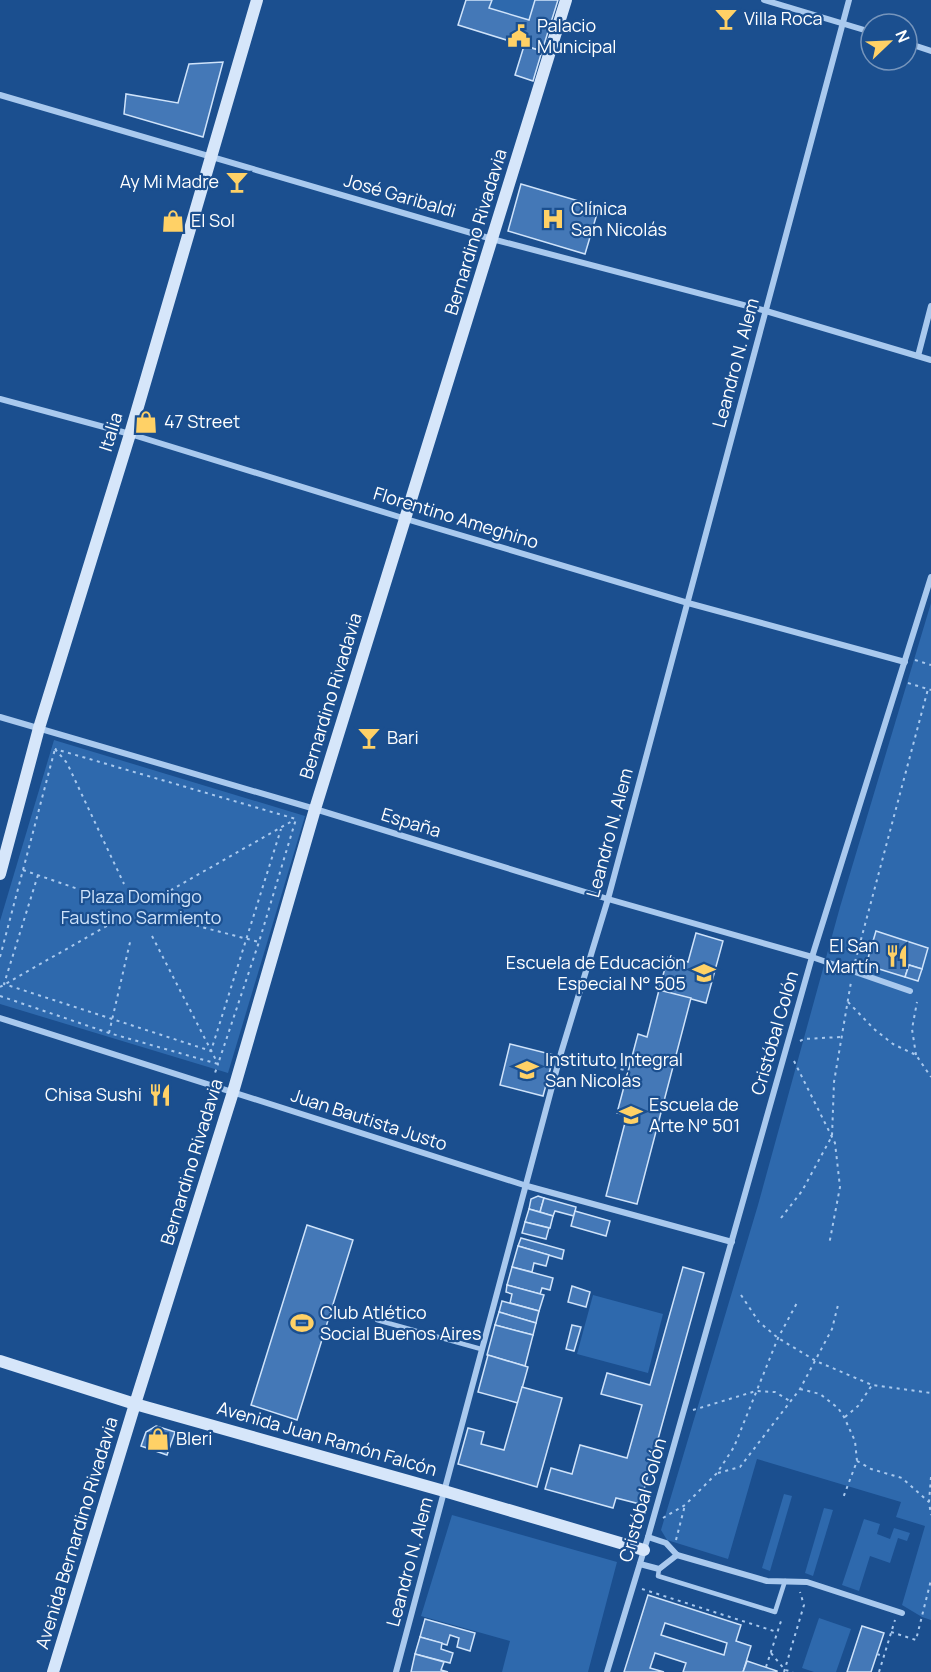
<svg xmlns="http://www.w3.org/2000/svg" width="931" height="1672" font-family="Manrope,sans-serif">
<rect width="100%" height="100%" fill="#1b4f8f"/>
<g fill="#2e69ad">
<path d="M492 0H535L529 20 489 8Z"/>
<path d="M931 603V1620L922 1617 902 1605 925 1526 896 1517 901 1502 757 1459 728 1559 667 1540 661 1530 758 1205 840 907Z"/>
<path d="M54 740 305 816 228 1073 0 1004V921Z"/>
<path d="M593 1295 663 1314 648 1373 577 1354Z"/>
<path d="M784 1494 792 1496 770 1571 762 1568Z"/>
<path d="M824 1508 833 1510 813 1576 805 1573Z"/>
<path d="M452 1515 617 1562 588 1672H502L510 1641 421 1616Z"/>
<path d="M864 1519 880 1524 877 1534 890 1539 894 1528 910 1533 907 1541 898 1538 890 1563 870 1556 859 1591 842 1585Z"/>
<path d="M819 1618 851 1629 836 1672H814L802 1668Z"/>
</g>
<g fill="#4478b7" stroke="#cfe3fa" stroke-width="1.5" fill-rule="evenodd">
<path d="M466 0H492L489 8 529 20 535 0H558L542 51 458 25Z"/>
<path d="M524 46 542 51 533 81 515 75Z"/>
<path d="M223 62 203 137 124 114 126 94 178 103 189 64Z"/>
<path d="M521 184 599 207 585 254 508 231Z"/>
<path d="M876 931 928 948 922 969 909 965 905 977 866 965Z"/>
<path d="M696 933 723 941 706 1003 659 990 668 957 688 962Z"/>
<path d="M909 965 922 969 918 981 905 977Z"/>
<path d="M659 990 691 998 637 1204 606 1196 627 1115 617 1113 638 1034 647 1037Z"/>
<path d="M510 1044 554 1055 543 1096 500 1085Z"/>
<path d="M538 1196 544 1198 540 1212 529 1209 531 1199Z"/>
<path d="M544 1198 576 1207 574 1216 555 1211 553 1216 540 1212Z"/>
<path d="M529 1209 553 1216 550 1228 525 1222Z"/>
<path d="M575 1211 610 1221 606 1236 571 1226Z"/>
<path d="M525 1222 549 1228 546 1239 522 1233Z"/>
<path d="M307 1225 353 1240 297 1420 251 1405Z"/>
<path d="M521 1238 564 1250 562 1259 518 1246Z"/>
<path d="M518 1246 549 1255 546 1266 534 1263 532 1272 512 1267Z"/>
<path d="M512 1267 553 1278 550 1290 542 1288 540 1294 507 1285Z"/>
<path d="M683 1267 704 1273 640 1504 616 1498 613 1508 545 1489 551 1468 572 1474 580 1445 627 1458 642 1405 601 1394 607 1373 650 1385Z"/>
<path d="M507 1285 544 1295 539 1311 510 1303 512 1294 506 1292Z"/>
<path d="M572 1286 590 1292 586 1307 568 1302Z"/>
<path d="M502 1301 539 1311 536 1323 499 1312Z"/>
<path d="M499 1312 536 1323 533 1335 495 1325Z"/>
<path d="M495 1325 533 1335 525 1366 487 1355Z"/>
<path d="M572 1325 581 1327 574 1351 566 1349Z"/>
<path d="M488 1355 528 1367 518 1403 478 1392Z"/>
<path d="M522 1387 562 1398 537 1487 458 1464 468 1428 484 1432 481 1444 504 1450Z"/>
<path d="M156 1426 175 1432 167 1455 141 1446 146 1432Z"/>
<path d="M648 1595 741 1625 736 1641 751 1646 743 1672H683L686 1663 655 1653 650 1668 664 1672H624ZM665 1623 727 1643 724 1655 661 1635Z"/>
<path d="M425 1619 475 1633 470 1651 457 1647 459 1638 450 1635 447 1645 420 1637Z"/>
<path d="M862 1626 884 1633 871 1672H847Z"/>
<path d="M420 1637 442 1643 441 1649 453 1653 450 1663 415 1654Z"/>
<path d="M415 1654 444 1662 441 1670 448 1672H411Z"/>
<path d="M747 1661 777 1671V1672H743Z"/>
</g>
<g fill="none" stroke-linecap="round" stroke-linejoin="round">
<g stroke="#a9c9ee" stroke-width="2" stroke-dasharray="3 4.5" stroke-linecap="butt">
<path d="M915 660 931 665"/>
<path d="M908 683 931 690"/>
<path d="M55 749 67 763 124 884"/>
<path d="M23 870 110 900"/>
<path d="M38 875 4 984 211 1051 281 829"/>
<path d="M164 894 294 820"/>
<path d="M167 918 259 942"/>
<path d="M152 936 218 1064 214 1076"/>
<path d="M0 957 55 749"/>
<path d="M855 962 928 689"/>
<path d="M0 987 112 923"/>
<path d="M0 996 109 1033 218 1064 259 942 296 819 55 749"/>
<path d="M848 1002 874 1029 893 1044 916 1055 931 1077"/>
<path d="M109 1033 131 938"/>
<path d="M800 1041 804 1039 841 1037"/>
<path d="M570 1055 628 1071"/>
<path d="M916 1055 912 1029 917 1002"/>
<path d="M794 1061 835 1143 840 1187 829 1245"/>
<path d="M781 1218 802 1191 832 1136 834 1082 851 982"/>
<path d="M741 1295 759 1322 778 1338 816 1361 872 1385 931 1393"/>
<path d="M800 1389 820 1394 838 1408 844 1417 855 1441 857 1461 843 1498"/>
<path d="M693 1410 756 1391 775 1392 790 1401"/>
<path d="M845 1417 858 1406 872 1385"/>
<path d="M857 1461 871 1469 902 1478 929 1502"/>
<path d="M718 1473 740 1467 800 1389 832 1329 838 1305"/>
<path d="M931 1477 929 1502 931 1515"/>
<path d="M663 1518 685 1505 717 1473 734 1447 778 1338 798 1301"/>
<path d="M676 1540 685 1505"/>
<path d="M642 1589 777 1632"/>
<path d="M891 1632 916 1640 931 1580"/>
<path d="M771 1653 785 1670 793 1672"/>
<path d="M877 1654 883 1656"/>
<path d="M766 1667 782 1618"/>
<path d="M784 1672 804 1605 800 1592"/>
<path d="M879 1672 895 1620"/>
</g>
<g stroke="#a9c9ee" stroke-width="4.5">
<path d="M377 1320 481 1349"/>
<path d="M659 1569 658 1576 775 1612 785 1581"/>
</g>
<g stroke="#a9c9ee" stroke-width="6">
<path d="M764 0 871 32"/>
<path d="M907 43 931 51"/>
<path d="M0 95 492 239 766 311 931 360"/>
<path d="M918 356 931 306"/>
<path d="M0 399 130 434 406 519 688 603 905 662"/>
<path d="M0 717 315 809 608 899 812 957 910 991"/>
<path d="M0 1018 527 1186 732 1242"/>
<path d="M648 1537 666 1543 677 1555"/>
<path d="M677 1555 767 1581 807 1582 902 1613"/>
<path d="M640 1564 659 1569 677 1555"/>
<path d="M396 1672 561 1053 608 899 849 0"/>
<path d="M607 1672 648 1537 812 957 931 577"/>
</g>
<g stroke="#d6e6fa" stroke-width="12">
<path d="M0 874 39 728 130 434 257 0"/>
<path d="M0 1361 135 1404 444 1491 644 1550"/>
<path d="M53 1672 135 1404 233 1092 315 809 566 0"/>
</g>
</g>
<defs>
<g id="bar-bare" transform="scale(1.8)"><path d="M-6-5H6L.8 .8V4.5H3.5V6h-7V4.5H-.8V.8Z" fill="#ffd166" stroke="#1b4f8f" stroke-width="2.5" paint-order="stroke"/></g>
<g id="civic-bare" transform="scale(1.8)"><path d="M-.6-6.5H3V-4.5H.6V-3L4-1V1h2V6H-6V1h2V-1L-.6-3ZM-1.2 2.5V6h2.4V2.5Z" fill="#ffd166" stroke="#1b4f8f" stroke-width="2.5" paint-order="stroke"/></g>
<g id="hospital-bare" transform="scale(1.8)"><path d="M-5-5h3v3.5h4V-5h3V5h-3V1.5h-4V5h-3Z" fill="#ffd166" stroke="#1b4f8f" stroke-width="2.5" paint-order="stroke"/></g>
<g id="shop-bare" transform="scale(1.8)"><path d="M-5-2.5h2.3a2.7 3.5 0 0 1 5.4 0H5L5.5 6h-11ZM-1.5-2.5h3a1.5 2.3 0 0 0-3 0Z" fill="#ffd166" stroke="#1b4f8f" stroke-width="2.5" paint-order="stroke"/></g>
<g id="restaurant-bare" transform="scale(1.8)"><path d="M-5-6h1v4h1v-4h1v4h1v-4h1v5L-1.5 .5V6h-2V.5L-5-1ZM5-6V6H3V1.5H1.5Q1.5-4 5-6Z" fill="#ffd166" stroke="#1b4f8f" stroke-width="2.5" paint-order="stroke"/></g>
<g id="school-bare" transform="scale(1.8)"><path d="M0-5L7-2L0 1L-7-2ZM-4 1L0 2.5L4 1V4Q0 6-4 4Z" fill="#ffd166" stroke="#1b4f8f" stroke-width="2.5" paint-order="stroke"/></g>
<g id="university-bare" transform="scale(1.8)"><path d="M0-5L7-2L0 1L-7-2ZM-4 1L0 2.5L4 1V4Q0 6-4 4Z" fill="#ffd166" stroke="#1b4f8f" stroke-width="2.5" paint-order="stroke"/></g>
<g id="stadium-bare" transform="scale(1.8)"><path d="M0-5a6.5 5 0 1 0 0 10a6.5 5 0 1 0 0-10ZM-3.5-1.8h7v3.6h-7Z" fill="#ffd166" stroke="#1b4f8f" stroke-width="2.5" paint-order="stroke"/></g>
</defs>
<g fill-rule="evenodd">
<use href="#bar-bare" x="726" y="19"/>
<use href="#civic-bare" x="519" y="36"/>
<use href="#bar-bare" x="237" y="182"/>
<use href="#hospital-bare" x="553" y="219"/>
<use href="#shop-bare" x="173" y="221"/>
<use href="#shop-bare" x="146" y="422"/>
<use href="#bar-bare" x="369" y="738"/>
<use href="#restaurant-bare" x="897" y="956"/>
<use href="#school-bare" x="704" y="973"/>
<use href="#school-bare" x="527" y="1070"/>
<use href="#restaurant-bare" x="160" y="1095"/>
<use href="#university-bare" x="631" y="1115"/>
<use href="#stadium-bare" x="302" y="1323"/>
<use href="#shop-bare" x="158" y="1439"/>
</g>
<g text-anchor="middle" stroke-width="4.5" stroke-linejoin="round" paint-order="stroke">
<g font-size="18" fill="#fff" stroke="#1b4f8f" text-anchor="start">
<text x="744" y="25">Villa Roca</text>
<text x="537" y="32">Palacio<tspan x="537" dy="21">Municipal</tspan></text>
<text x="219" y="188" text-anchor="end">Ay Mi Madre</text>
<text x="571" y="215">Clínica<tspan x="571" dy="21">San Nicolás</tspan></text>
<text x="191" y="227">El Sol</text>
<text x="164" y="428">47 Street</text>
<text x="387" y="744">Bari</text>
<text x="879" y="952" text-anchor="end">El San<tspan x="879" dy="21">Martín</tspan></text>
<text x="686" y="969" text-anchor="end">Escuela de Educación<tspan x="686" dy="21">Especial N° 505</tspan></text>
<text x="545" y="1066">Instituto Integral<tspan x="545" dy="21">San Nicolás</tspan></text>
<text x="142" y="1101" text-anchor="end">Chisa Sushi</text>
<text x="649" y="1111">Escuela de<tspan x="649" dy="21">Arte N° 501</tspan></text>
<text x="320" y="1319">Club Atlético<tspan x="320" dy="21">Social Buenos Aires</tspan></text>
<text x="176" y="1445">Bleri</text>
</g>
<g font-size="18" fill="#fff" stroke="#1b4f8f">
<text transform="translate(400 196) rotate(16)" y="6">José Garibaldi</text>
<text transform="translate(476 232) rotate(-73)" y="6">Bernardino Rivadavia</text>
<text transform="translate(736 363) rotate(-75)" y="6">Leandro N. Alem</text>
<text transform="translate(111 432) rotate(-73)" y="6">Italia</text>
<text transform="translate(456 518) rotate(17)" y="6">Florentino Ameghino</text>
<text transform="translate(331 696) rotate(-73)" y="6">Bernardino Rivadavia</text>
<text transform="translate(411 823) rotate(17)" y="6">España</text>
<text transform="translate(610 833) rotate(-75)" y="6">Leandro N. Alem</text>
<text transform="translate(775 1033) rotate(-74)" y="6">Cristóbal Colón</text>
<text transform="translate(369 1120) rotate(18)" y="6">Juan Bautista Justo</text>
<text transform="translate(192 1162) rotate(-73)" y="6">Bernardino Rivadavia</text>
<text transform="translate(327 1439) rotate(16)" y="6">Avenida Juan Ramón Falcón</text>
<text transform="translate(643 1500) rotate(-74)" y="6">Cristóbal Colón</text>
<text transform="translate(77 1533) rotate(-73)" y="6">Avenida Bernardino Rivadavia</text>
<text transform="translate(410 1562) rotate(-75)" y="6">Leandro N. Alem</text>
</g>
<g font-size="18" fill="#cfe3fa" stroke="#1b4f8f">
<text x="141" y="903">Plaza Domingo<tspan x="141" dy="21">Faustino Sarmiento</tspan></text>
</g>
</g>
<g transform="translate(889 42) rotate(67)"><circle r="28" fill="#1b4f8f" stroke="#7695bc" stroke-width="1.5"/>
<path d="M0-4.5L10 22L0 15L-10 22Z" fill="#ffd166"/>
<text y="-9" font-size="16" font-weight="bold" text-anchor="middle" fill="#ffffff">N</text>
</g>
</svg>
